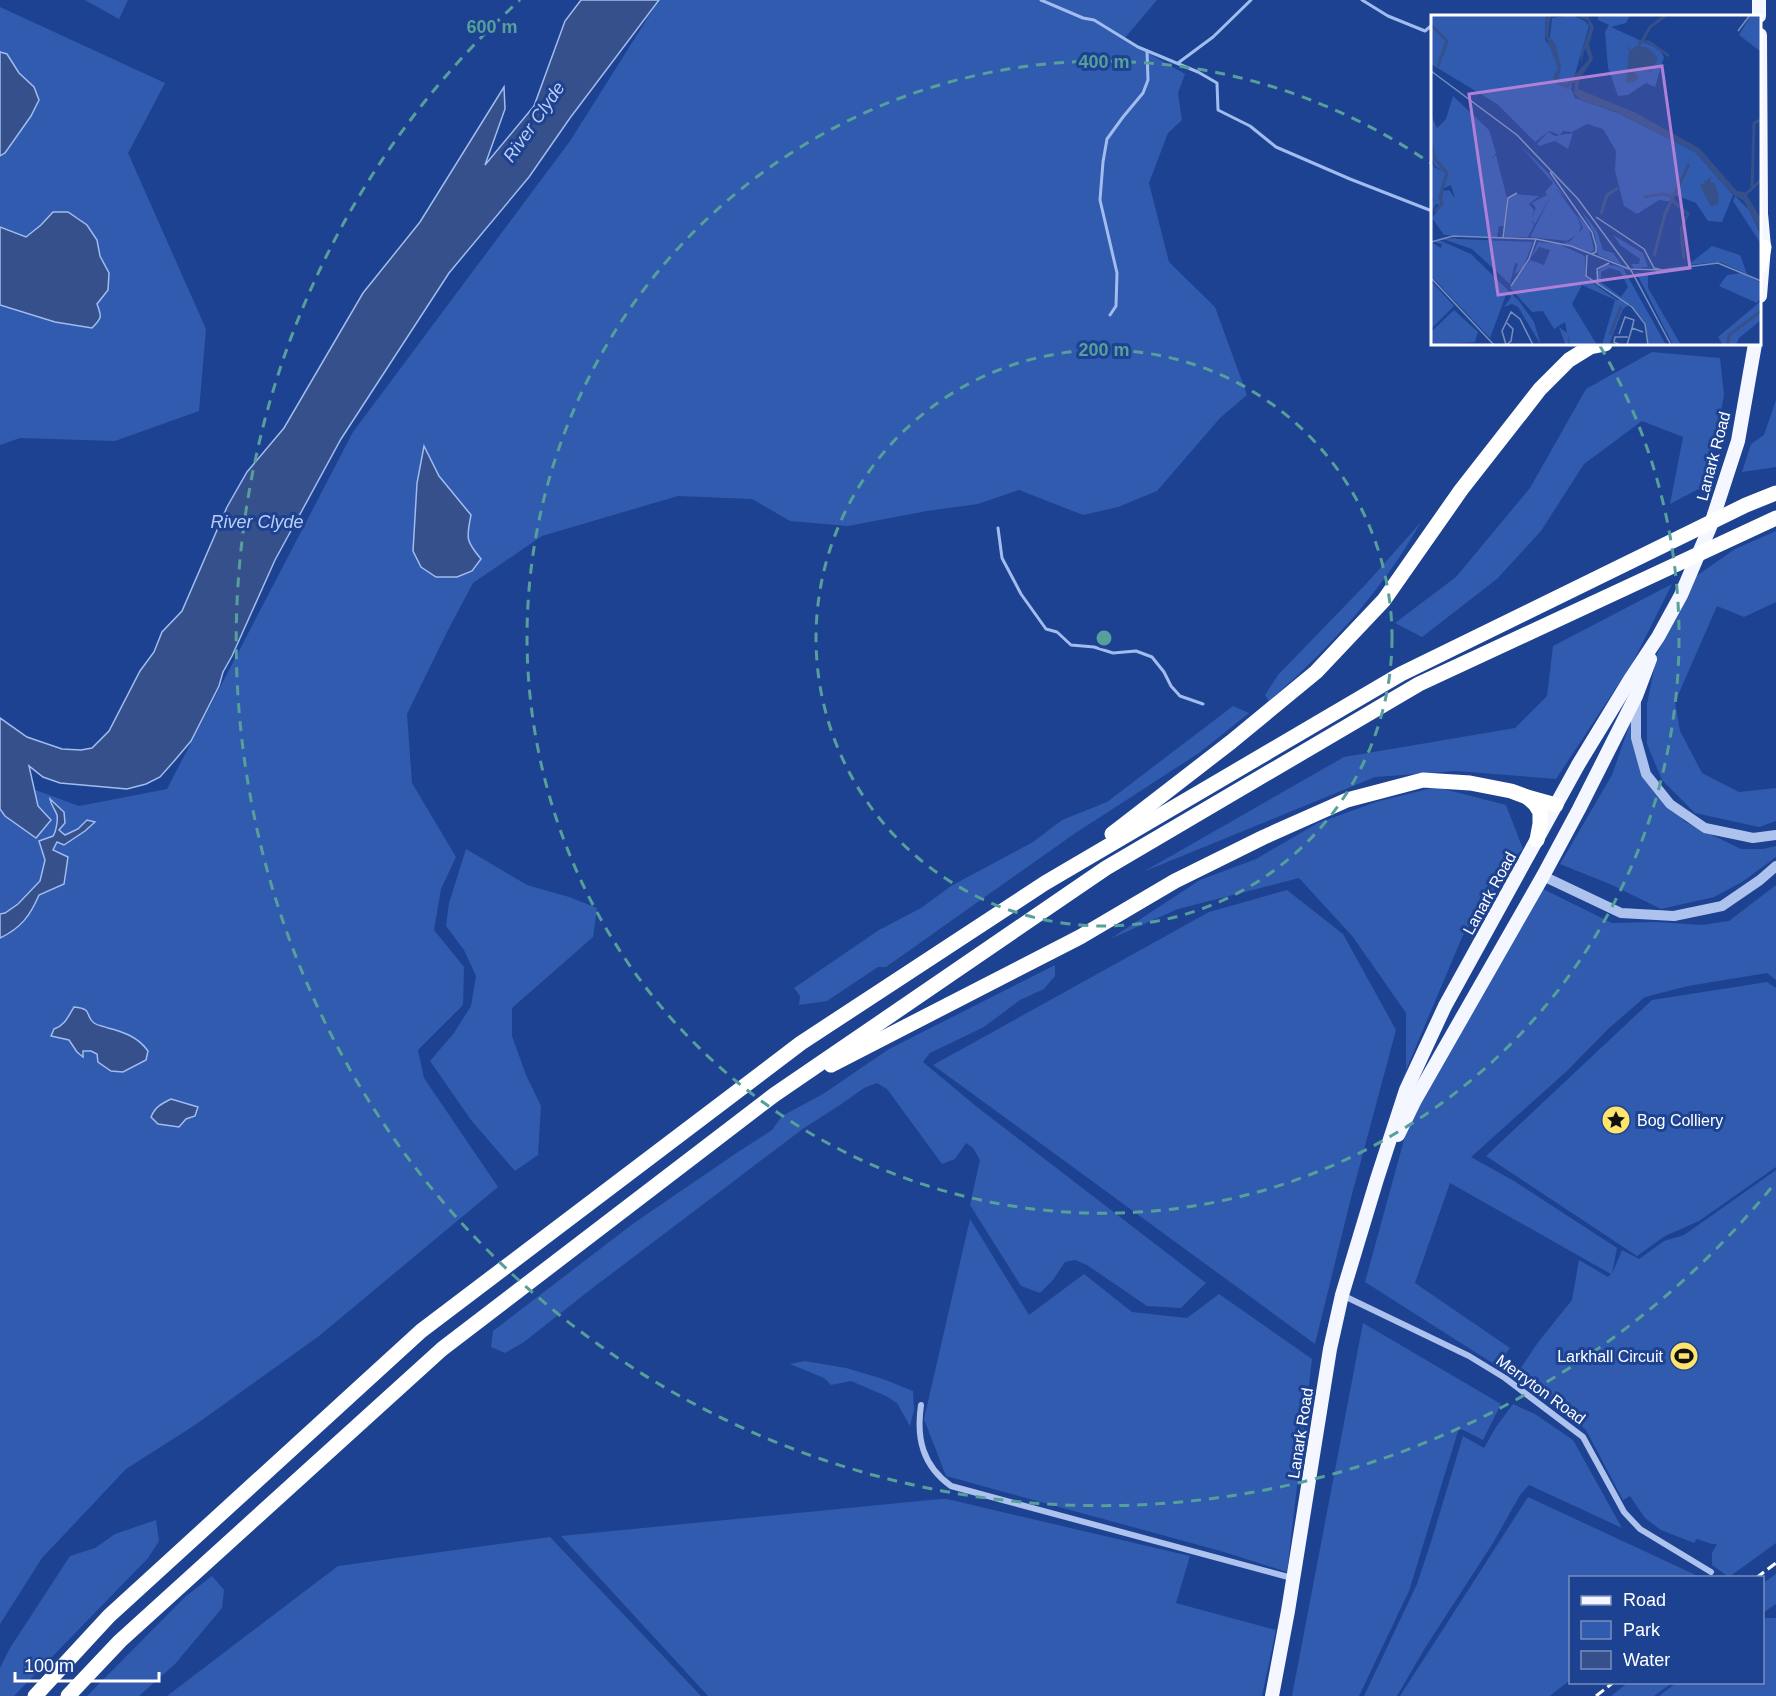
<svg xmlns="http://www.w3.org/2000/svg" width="1776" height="1696" font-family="Arial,sans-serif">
<rect width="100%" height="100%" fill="#1d4291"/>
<g fill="#315bae">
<path d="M85 0H128L119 19Z"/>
<path d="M659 0H1157L1124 39 1185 74 1178 93 1182 120 1168 133 1149 183 1169 262 1215 307 1247 395 1220 418 1157 491 1118 507 1083 515 1019 490 978 504 927 511 848 526 790 521 752 499 678 496 542 536 473 583 448 630 407 714 412 783 456 857 441 889 434 930 464 967 463 1005 418 1050 424 1078 498 1187 319 1336 195 1425 126 1469 42 1558 0 1624V777L79 806 167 789 353 432 570 141Z"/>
<path d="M0 7 165 83 128 153 206 329 199 411 115 441 20 438 0 445Z"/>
<path d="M1652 352 1720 358 1724 395 1708 484 1670 504 1683 437 1642 421 1584 464 1541 531 1497 579 1422 637 1395 623 1456 577 1530 488 1586 389Z"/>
<path d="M1776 400V467L1742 472 1751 444 1764 435Z"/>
<path d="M1421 522C1382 591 1329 649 1269 701L1265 695 1278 675 1366 584Z"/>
<path d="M1776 531V602L1744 617 1717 606 1675 702 1680 731 1702 773 1739 792 1776 788V821L1759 827 1695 813 1662 780 1647 744V704L1657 654 1695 577 1735 549Z"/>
<path d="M1672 584 1633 662 1556 779 1456 771 1375 777 1143 872 1344 757 1515 728 1547 696 1553 646Z"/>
<path d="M1233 706 1249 713 1199 753 1074 834 886 967H878L827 1001 799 1005 800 996 794 988 879 930 921 908 951 886 1033 842 1062 820 1107 802Z"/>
<path d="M1633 715 1641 774 1685 822 1741 849H1763L1776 846V857L1742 882 1714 897 1661 909 1612 885 1560 864 1612 775Z"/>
<path d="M1436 787 1506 805 1523 849 1505 866 1490 900 1463 935 1398 1089 1406 1071V1013L1353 937 1299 878 1178 909 1110 939 1200 880 1256 859 1318 823 1376 802Z"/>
<path d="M466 849 527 885 569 897 597 908 593 937 512 1008V1036L526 1075 541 1106 538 1155 515 1171 471 1120 430 1061 454 1033 471 1006 476 976 464 950 446 926 449 903Z"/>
<path d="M1776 885V980L1767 973 1688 986 1645 997 1608 1029 1568 1070 1471 1157 1514 1181 1617 1248 1612 1274 1622 1250 1639 1259 1664 1241 1684 1235 1776 1170V1543L1729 1577 1712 1565V1553L1717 1544H1712L1697 1539 1694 1543 1661 1530 1645 1518 1630 1496 1623 1500 1586 1430 1562 1409 1516 1375 1539 1341 1572 1300 1579 1260 1608 1277 1611 1274 1450 1183 1415 1283 1510 1348 1497 1366 1365 1282 1415 1100 1543 889 1612 923 1656 922 1702 925 1729 921Z"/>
<path d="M1287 890 1343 934 1396 1030 1351 1198 1315 1344 933 1065 1209 912Z"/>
<path d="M1055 965V976L1044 989 1020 1000 984 1027 930 1053 923 1062 977 1107 1206 1283 1181 1308 1147 1306 1087 1265 1075 1260 1065 1262 1053 1280 1040 1293 1021 1286 970 1205 980 1160 973 1148 966 1143 955 1159 942 1164 887 1089 877 1083 864 1088 840 1105 804 1128 590 1290 524 1342 505 1353 491 1347 493 1331 634 1223 738 1152 772 1130 782 1116 823 1094 889 1049Z"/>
<path d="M1767 982 1776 988V1167L1699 1221 1665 1236 1637 1256 1486 1156 1652 1000Z"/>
<path d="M970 1219 1029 1315 1084 1274 1132 1312 1187 1318 1219 1294 1312 1359 1287 1572 1224 1552 946 1476 924 1419Z"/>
<path d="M1363 1323 1501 1404 1483 1440 1459 1428 1409 1591 1359 1696H1292Z"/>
<path d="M805 1361 846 1368 883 1379 913 1391 914 1410 910 1426 897 1403 886 1396 851 1381 831 1385 824 1378 790 1364Z"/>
<path d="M1513 1404 1535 1414 1573 1440 1622 1528 1529 1485 1520 1495 1493 1543 1425 1648 1397 1696H1364L1417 1584 1431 1542 1463 1436 1484 1448 1496 1427Z"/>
<path d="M1528 1497 1700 1577 1570 1578V1680L1550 1696H1400Z"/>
<path d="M940 1499H947L1190 1556 1176 1603 1276 1630 1262 1696H708L561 1536Z"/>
<path d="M156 1520 159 1541 148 1558 14 1696H0V1668L10 1648 70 1556 95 1548 115 1534Z"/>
<path d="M550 1537 701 1696H167L338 1566Z"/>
<path d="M1776 1574V1604L1763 1613V1583Z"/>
<path d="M212 1576 224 1590 222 1608 175 1664 139 1696H87L185 1597Z"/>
<path d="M1763 1618H1776V1696H1659L1676 1683 1762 1682Z"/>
<path d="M1629 1682H1672V1683L1654 1696H1611Z"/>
</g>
<g fill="#35508a" stroke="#a1bcef" stroke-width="1.5">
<path d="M581 0H659L570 118 529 177 449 273 341 439 275 560 232 656 223 672 219 686 191 741 175 760 160 777 146 784 127 789 60 783 43 777 29 766 38 806 51 820 36 838 5 816 0 809V718L27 737 62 749 81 750 92 748 109 731 140 671 154 652 162 632 182 611 227 507 247 472 284 428 363 293 420 222 504 87 505 109 485 165 534 106 565 21Z"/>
<path d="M0 52 7 54 19 73 34 87 39 100 31 116 5 153 0 156Z"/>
<path d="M53 212H68L87 225 97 240 100 256 109 273 108 290 97 304C102 317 102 318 92 328L55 322 0 305V227L26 237 41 225Z"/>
<path d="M424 446 439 476 471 515C466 539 466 541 481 559L472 571 457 577H436L421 567 413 551 417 483Z"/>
<path d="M50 799 64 812 65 823 59 830 65 835 78 829 87 820 95 822 85 831 64 845 57 842 53 850 68 857 64 884 39 895C30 916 21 928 0 938V914L5 913 18 904 40 881 45 860 39 841 53 836C56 832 58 820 57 815 55 809 51 805 50 799Z"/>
<path d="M74 1007C94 1009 84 1015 94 1023 98 1026 103 1026 108 1028 124 1032 138 1037 148 1051L146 1060 123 1072 111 1071 98 1062 97 1054 91 1051H83V1057L77 1052 69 1040 51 1036 54 1029C65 1025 68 1017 74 1007Z"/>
<path d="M171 1099 198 1107 195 1116 186 1119 179 1127 158 1124 151 1117C155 1107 161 1104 171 1099Z"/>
</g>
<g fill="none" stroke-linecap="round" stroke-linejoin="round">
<g stroke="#a1bcef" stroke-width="3">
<path d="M1041 0 1083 18 1094 20 1138 47 1198 72 1217 83 1218 110 1250 126 1276 147 1350 179 1432 211"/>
<path d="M1362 0 1388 16 1425 31 1432 25"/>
<path d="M1178 63 1213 37 1251 0"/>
<path d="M1110 315 1116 306 1117 273 1100 200 1103 162 1107 139 1123 117 1143 93 1148 80 1147 51"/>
<path d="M998 528 1002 558 1021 594 1046 629 1057 632 1071 645 1094 647 1113 653 1136 651 1152 657 1164 672 1171 686 1180 696 1203 704"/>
</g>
<g stroke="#adc3ee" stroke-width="6">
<path d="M1342 1295 1469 1356 1505 1378 1583 1437 1624 1512 1640 1529 1711 1572"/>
<path d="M921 1405C916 1439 923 1466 951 1486L1292 1578"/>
</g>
<g stroke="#adc3ee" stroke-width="10">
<path d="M1636 697V738L1646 774 1670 804 1705 828 1753 838 1776 835"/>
<path d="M1543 876 1621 913 1674 916 1722 906 1760 880 1776 866"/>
</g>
<g stroke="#f4f7ff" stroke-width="14">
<path d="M1759 0V16"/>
<path d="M1760 35 1761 214 1764 247 1760 296"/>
<path d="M1398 1135 1415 1100 1543 876 1579 809 1636 696 1650 659"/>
<path d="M1272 1696 1288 1611 1330 1349 1342 1295 1377 1179 1406 1090 1445 1006 1578 765 1631 678 1658 637 1681 595 1710 527 1738 441 1755 344"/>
</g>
<g stroke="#fff" stroke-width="15">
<path d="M1760 266 1764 247"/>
<path d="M1527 797 1556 805"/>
<path d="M1112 834 1231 742 1316 672 1384 600 1461 490 1540 389 1569 360 1590 347 1605 344"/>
<path d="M831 1065 1080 937 1175 881 1264 837 1347 800 1423 780 1470 783 1511 791 1527 797 1535 804 1540 812V824L1537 840"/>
<path d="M35 1696 109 1616 421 1331 801 1043 1045 883 1401 674 1746 505 1776 493"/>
<path d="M68 1696 120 1641 442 1349 774 1095 1106 868 1419 684 1776 518"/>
</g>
<g stroke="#fff" stroke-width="3" stroke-dasharray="10 4.5" stroke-linecap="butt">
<path d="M1756 1578 1776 1563"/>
<path d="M1596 1696 1614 1682"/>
</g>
</g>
<g fill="none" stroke="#579f9a" stroke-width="3" stroke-dasharray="10 8">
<circle cx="1104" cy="638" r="288"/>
<path d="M1600 346A576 576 0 1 1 1430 163"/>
<path d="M1771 1188A865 865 0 1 1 520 0"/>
</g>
<defs>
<g id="sight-disc" transform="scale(1.5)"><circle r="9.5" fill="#fde46c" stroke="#1d4291"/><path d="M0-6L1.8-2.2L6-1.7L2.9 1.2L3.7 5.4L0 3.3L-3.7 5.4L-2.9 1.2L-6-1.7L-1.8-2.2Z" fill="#111"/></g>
<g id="stadium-disc" transform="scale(1.5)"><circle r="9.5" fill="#fde46c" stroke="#1d4291"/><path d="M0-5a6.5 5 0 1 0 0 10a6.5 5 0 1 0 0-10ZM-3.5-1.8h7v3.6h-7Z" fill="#111"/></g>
</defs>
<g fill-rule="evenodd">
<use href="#sight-disc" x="1616" y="1120"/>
<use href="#stadium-disc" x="1684" y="1356"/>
</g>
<g text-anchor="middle" stroke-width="6" stroke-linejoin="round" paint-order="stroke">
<g font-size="16" fill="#fff" stroke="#1d4291">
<text transform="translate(1713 456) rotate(-75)" y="6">Lanark Road</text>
<text transform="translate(1489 893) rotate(-61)" y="6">Lanark Road</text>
<text transform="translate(1541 1389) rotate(36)" y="6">Merryton Road</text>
<text transform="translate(1300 1433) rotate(-81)" y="6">Lanark Road</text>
</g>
<g font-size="16" fill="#fff" stroke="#1d4291" text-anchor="start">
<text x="1637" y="1126">Bog Colliery</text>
<text x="1663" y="1362" text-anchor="end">Larkhall Circuit</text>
</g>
<g font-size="18" font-style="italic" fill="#bacef5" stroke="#1d4291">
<text transform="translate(534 122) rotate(-55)" y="6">River Clyde</text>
<text x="257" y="528">River Clyde</text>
</g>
</g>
<g transform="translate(1431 15)">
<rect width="330" height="330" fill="#1d4291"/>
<path d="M0 0H115L114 25 118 30 121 3 141 0 154 6 158 11 140 73 144 83 187 98 264 137 302 180 291 207 277 206 265 188 244 180 241 187 228 185 206 199 193 191 184 156 185 136 172 114 156 109 141 117 132 116 129 120 142 118 137 134 124 126 108 131 106 129 117 117 124 121 129 120 118 116 104 127 66 89 0 49ZM167 0H199L195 8 180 12 228 34 233 42 224 72 215 68 197 80 187 81 177 53 174 17 178 10 167 5ZM320 0 330 1V37L308 20ZM22 81 58 115 65 138 61 144 65 140 76 183 73 211H68L66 222 13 220 1 203 10 191 12 176 18 175 24 183 20 170 11 174 9 190 5 189 0 198V182L5 187 0 181V145L3 152 13 157 4 151 0 140V100L6 113 15 104ZM88 129 117 158 137 187 125 173 147 203 150 212 147 218 152 213 146 199 158 214 163 235 159 238 132 228 138 227 145 220 136 226 99 222 121 179 104 209 100 205 103 210 97 222H73L78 182 84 179 108 181 98 189 103 195 101 203 105 193 101 188 116 180 114 177 122 168ZM304 181 318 195 330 220V229L302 186ZM150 195 166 216 172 235 182 238 191 250 167 240 164 220ZM182 220 212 238 217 252 203 253 200 249H208L209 244 189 230ZM25 223 26 224 102 227 92 253 83 260 87 249 84 248 79 269 41 234 12 224ZM8 225 40 239 88 286 103 307 110 330 87 292 81 289 73 292 80 282 76 277 59 323 0 261V227L10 233 11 229 3 227ZM107 227 128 229 154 241V262L186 285 190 284 168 270 165 257 177 249 192 253 235 330H217L214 307 199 289 192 294 178 330H171L184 285 151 270 141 289 166 330H139L137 320 138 330 134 329 128 312 136 318 134 307 123 314 112 296 101 297 79 273 99 245 113 250 119 235 108 232 100 243ZM178 253 189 256 197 272 190 282 170 267V257ZM281 231 309 240 316 259 289 247 257 250ZM205 257 217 260V273L250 330H242ZM311 258 330 268V282L326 288 288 271 296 260ZM0 266 23 291 0 314ZM330 286V305L308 323 305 330H292L287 322ZM23 295 47 317 44 327 0 330V317Z" fill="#315bae" fill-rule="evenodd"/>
<path d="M120 0 117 21 124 28 130 51 127 67 136 69 158 44 154 33 150 49V38L159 12 156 5 147 2 156 0 163 12 158 30 162 44 148 66 147 74 203 97 268 133 306 176 314 177 330 204V218L313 186 301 179 264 137 186 97 150 85 143 79 144 67 137 72 139 75 126 69 122 62 127 53 114 20 115 2ZM195 30 200 35 205 31 216 32 227 43 220 57 207 52 204 58 208 63 201 68 195 67 198 35ZM281 161 279 167 284 168 288 181 287 189 280 192 269 171Z" fill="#35508a"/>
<path fill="none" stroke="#35508a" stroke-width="3" d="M0 10 16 26 7 51M211 26 219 12 234 1M208 31 209 27H218L238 41M0 129 4 144 16 158 9 182 11 189 4 196M321 173 323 108 330 105M315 179 330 165M213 182 232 179 243 182M242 186 257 199 250 214 253 244M170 199 176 180 187 173M223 241 234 199 258 149M179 320 190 291M297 330 298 320 330 296"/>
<path fill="none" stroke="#778ebd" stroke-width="1.5" d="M307 16 319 0M0 56 86 120 147 184 201 257 240 330M119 157 161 217 165 231V237L160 239M165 202 213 234 223 253 231 255M72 223 77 183 86 178M0 227 22 221 105 224 140 231 198 254 231 255 287 248 330 266M156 240 155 261 201 292 214 309 217 330M0 263 63 330M167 270 166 254 178 248M80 271 98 244 105 224M188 319 194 302 203 305 201 313M75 330 71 316 80 297 89 304 102 330M75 330 80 326 82 314 76 308M189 330 183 327 184 322H197M196 330 201 313 212 317"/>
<path fill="#b080d9" fill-opacity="0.15" stroke="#b080d9" stroke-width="3" d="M231 51 259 253 67 280 38 79Z"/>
<rect width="330" height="330" fill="none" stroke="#fff" stroke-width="3"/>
</g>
<circle cx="1104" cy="638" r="9" fill="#579f9a" stroke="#1d4291" stroke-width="3"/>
<g font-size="18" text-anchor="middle" font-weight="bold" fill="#579f9a" stroke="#1d4291" stroke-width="6" stroke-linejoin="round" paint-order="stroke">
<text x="492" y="33">600 m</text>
<text x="1104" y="68">400 m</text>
<text x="1104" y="356">200 m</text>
</g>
<rect x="1569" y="1576" width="195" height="108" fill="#1d4291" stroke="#778ebd" stroke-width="1.5"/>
<rect x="1581" y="1596" width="30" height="9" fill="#f4f7ff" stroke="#778ebd" stroke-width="1.5"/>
<text x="1623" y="1606" font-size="18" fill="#ffffff">Road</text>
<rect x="1581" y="1621" width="30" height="18" fill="#315bae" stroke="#778ebd" stroke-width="1.5"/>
<text x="1623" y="1636" font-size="18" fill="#ffffff">Park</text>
<rect x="1581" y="1651" width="30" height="18" fill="#35508a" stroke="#778ebd" stroke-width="1.5"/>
<text x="1623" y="1666" font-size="18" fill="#ffffff">Water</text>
<path d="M15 1672v9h144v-9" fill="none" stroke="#ffffff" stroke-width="3"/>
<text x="24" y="1672" font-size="18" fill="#ffffff" stroke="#1d4291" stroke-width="4.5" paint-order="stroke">100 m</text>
</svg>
